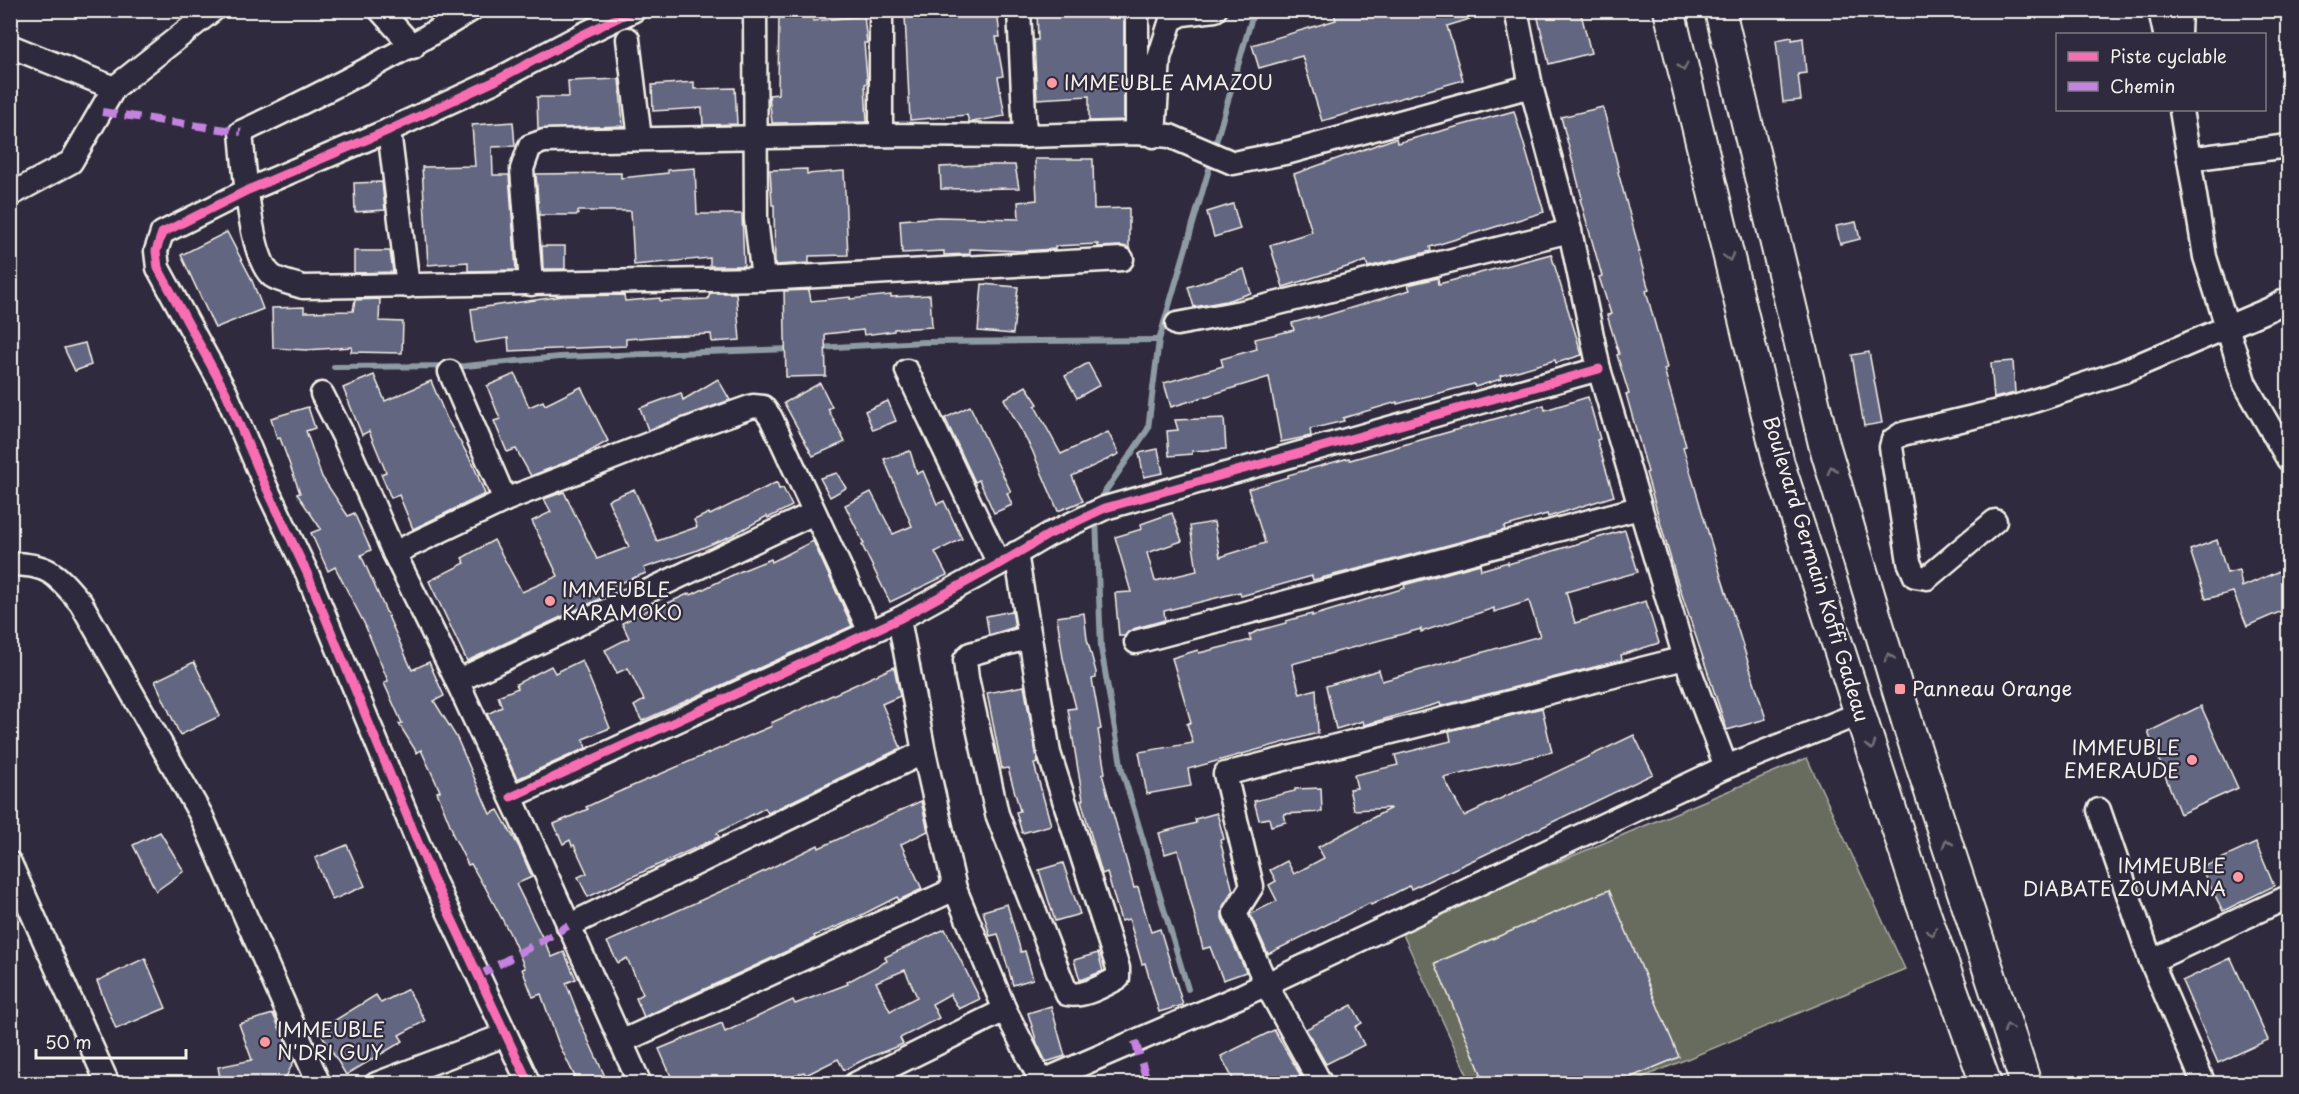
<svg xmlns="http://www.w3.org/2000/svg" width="2299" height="1094" font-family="'Playpen Sans',sans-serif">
<rect width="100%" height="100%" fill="#2f2a3d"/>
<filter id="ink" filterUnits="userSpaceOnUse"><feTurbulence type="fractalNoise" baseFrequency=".0167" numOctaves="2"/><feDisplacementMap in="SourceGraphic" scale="12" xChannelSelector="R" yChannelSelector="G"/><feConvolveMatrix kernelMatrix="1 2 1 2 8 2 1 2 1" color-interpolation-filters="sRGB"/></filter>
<g filter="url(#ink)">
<path fill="#676c5f" stroke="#aeaea4" stroke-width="1.5" d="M1807 758 1905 969 1629 1083H1471L1400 928Z"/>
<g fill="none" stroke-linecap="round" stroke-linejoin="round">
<g stroke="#8f9ba4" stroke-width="6">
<path d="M1214 149 1254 10"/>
<path d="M817 348 924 342 1159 340"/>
<path d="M334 367 465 366 559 357 792 349"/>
<path d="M1096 505 1148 429 1159 340 1212 159"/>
<path d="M1096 518 1101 648 1122 770 1188 989"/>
</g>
</g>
<g fill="#646680" stroke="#f4f1e8" stroke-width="1.5" fill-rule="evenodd">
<path d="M779 10H813V21L864 16 867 43H864L867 78V83L865 84 867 122 772 123 769 95 778 94Z"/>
<path d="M997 10 1000 37H996L1003 76 998 77 1005 116 972 122H969L967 115 910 120 905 16Z"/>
<path d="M1037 10H1124V120L1089 121V96L1037 99 1034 40H1038Z"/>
<path d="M1333 10H1483V15L1447 26 1463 80 1322 121 1302 56 1259 68 1252 45 1336 20Z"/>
<path d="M1536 10H1580L1591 53 1549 64Z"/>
<path d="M1792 37V40L1803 38 1806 73 1798 74 1801 100 1783 102 1776 40Z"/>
<path d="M619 79 623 126 538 129 537 97H569L568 81Z"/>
<path d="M694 82V89L735 88 737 124 703 125 702 108 653 111 652 85Z"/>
<path d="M1603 107 1619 171 1618 172 1640 252H1638L1649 290 1646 291 1667 368 1664 369 1686 446 1683 447 1721 576 1766 719 1727 730 1676 577 1646 473 1648 472 1626 394H1629L1617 355 1619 354 1607 315 1611 314 1599 277 1602 276 1580 199 1582 198 1561 117Z"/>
<path d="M1514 111 1544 212 1430 247 1431 251 1368 267 1366 261 1283 287 1270 245 1312 232 1294 174 1396 138 1397 143Z"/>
<path d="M513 122 515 146 492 147 493 175H509L516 270 468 271V262L428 265 422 167 475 166 472 125Z"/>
<path d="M1035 159H1093L1094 209 1129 208V248L1121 246 1098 247V244L1055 246V249L1021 251 970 249V254L944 255V251L902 253 900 220 938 217 1019 219 1018 202 1037 200Z"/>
<path d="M981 165H1015L1019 188 941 189 940 167Z"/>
<path d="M695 168 697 214H742L744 266H710V258L634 265 631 211H578V215H539L536 174 621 173V178L668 173V170Z"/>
<path d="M807 169V174L844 171 848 255 809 256V263L775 265 774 205H772L770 170Z"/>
<path d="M382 182 385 210 355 212 354 183Z"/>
<path d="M1233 204 1240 229 1214 237 1207 212Z"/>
<path d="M1856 222 1860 239 1840 244 1836 226Z"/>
<path d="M227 232 251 278 263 309 215 328 181 255Z"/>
<path d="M542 246H565V269H543Z"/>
<path d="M354 251H390L393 272 354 273Z"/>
<path d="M1551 254 1582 355 1556 363 1555 360 1500 376 1501 379 1475 387 1474 384 1397 404V402L1343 418 1344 421 1310 429 1311 436 1281 442 1269 377 1171 407 1164 383 1223 366 1221 359 1257 349 1255 339 1294 330 1292 323 1318 316V318L1410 290 1408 285 1438 278 1439 284Z"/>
<path d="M1244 269 1251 293 1226 301 1194 307 1188 287Z"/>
<path d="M982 284 1018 287 1013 334 978 331Z"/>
<path d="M809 290 811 301 850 297V299L891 295V297L930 295 932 327 894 329V331L864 335 863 330 825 334 826 376 786 377 784 291Z"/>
<path d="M710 293H736L740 340 712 342 711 334 665 336 626 339V346L509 351 508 338 475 343 471 309 564 296 624 295 625 301 660 298V301L708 299Z"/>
<path d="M380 299 379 321 403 322 402 353 351 352 352 347 306 350 273 348 272 308 304 307V312L353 311 355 300Z"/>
<path d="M85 343 91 365 75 371 64 348Z"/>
<path d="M1869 352 1882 423 1864 426 1852 355Z"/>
<path d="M2013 361 2015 393 1994 398 1991 363Z"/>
<path d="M1088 363 1100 385 1077 398 1065 376Z"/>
<path d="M515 374 529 407 543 401 545 405 581 387 608 441 582 456 531 476 516 449 507 452 494 421 500 419 487 386Z"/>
<path d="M374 375 385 401 431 381 447 419 473 464 485 494 413 529 399 495 391 498 381 474 386 472 369 431 362 435 343 388Z"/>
<path d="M718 379 730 400 648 430 640 408 681 393 683 400Z"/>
<path d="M820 383 832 407 828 409 845 442 813 456 784 403Z"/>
<path d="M1026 386 1038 404 1035 406 1061 454 1108 432 1119 454 1072 476 1083 501 1058 511 1032 450 1004 399Z"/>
<path d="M1588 397 1600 439 1597 440 1614 496 1548 517 1547 514 1504 527 1505 530 1357 569 1313 580 1312 576 1241 596 1240 592 1164 611 1165 620 1133 629 1125 636H1119L1115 593 1131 592 1115 537 1142 529 1141 524 1172 513 1182 541 1147 553 1155 581 1197 571 1190 526 1214 522 1220 557 1265 543 1248 489 1288 477V475L1349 458 1350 460 1544 405 1545 410Z"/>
<path d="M888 401 896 421 873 430 865 411Z"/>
<path d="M970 406 1011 492 1007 493 1012 505 994 513 979 480 975 482 945 418Z"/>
<path d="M308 407 315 428 306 431 322 477 348 516 354 513 371 550 361 555 412 670 429 662 444 696 434 701 457 738 490 814 498 810 519 847 532 877 516 884 552 957 564 952 576 979 566 983 580 1019 579 1020 608 1083H578L558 1042 541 994 533 997 522 969 525 968 510 934 484 885H483L471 864 468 865 452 833 453 832 437 792 440 791 421 750 417 753 399 724 402 723 384 683 388 681 365 625 335 567 328 571 311 533 321 529 297 494 300 493 280 438 277 439 271 418Z"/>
<path d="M1224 418 1226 449 1192 451V454L1169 456 1167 431 1178 430 1175 420Z"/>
<path d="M1158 449 1163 473 1144 477 1139 453Z"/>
<path d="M910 451 917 474 923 471 937 504 944 501 962 539 935 552 947 575 890 602 862 545 864 544 845 505 871 492 893 534 912 526 884 459Z"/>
<path d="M837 473 846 488 830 497 820 478Z"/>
<path d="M777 482 779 489 783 488 792 506 768 518 767 516 733 535 695 551 644 568 646 573 605 589 608 595 467 661 429 581 465 563 462 558 494 540 522 592 558 576 532 521 551 512 544 499 564 492 597 559 629 547 608 500 634 489 657 541 697 527 694 520 709 513 710 515Z"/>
<path d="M1625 530 1638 572 1566 592 1575 623 1646 601 1659 643 1621 655 1622 660 1441 706 1440 703 1364 725 1363 721 1336 729 1326 686 1379 670 1382 681 1540 636 1529 601 1494 612V608L1421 632V629L1292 664 1300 694 1316 689 1318 733 1188 769 1191 786 1147 794 1139 752 1193 743 1187 724 1191 722 1172 658 1198 650 1199 653 1251 640 1249 635 1260 630 1286 623V621L1312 614V616L1405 588 1404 585 1480 564 1481 570 1508 562V564Z"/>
<path d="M2217 540 2227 573 2239 570 2242 587 2289 567V608L2247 626 2233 592 2206 599 2190 550Z"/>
<path d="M813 541 852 626 642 721 634 706 644 700 628 668 617 673 605 650 629 638 622 623 656 606 657 608 690 593 691 595 741 571 771 559 772 562Z"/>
<path d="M1012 611 1015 627 989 635 986 616Z"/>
<path d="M1084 613 1087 639 1096 672V678L1092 679 1101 729 1098 730 1105 773 1102 774 1134 888 1138 887 1151 932 1160 929 1183 1005 1159 1012 1145 963 1142 964 1129 919 1121 921 1107 872 1102 874 1081 800H1083L1068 709 1076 708 1063 658 1057 617Z"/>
<path d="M582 660 610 728 583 739 586 748 517 779 487 714 502 707 498 696 518 688 516 684 551 666 555 673Z"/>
<path d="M194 662 220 716 180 735 155 681Z"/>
<path d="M894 667 900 696 882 704 901 748 768 813 765 808 717 833 719 837 588 897 578 877 587 873 574 845 572 846 570 840 563 844 554 824 588 809 586 807 614 794 772 726 771 723Z"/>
<path d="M1024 686 1038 763 1034 764 1051 825 1022 833 1016 812 1020 811 1008 768 1002 769 987 693Z"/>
<path d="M2201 706 2238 788 2180 814 2148 732Z"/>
<path d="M1542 708 1552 752 1444 778 1464 816 1634 735 1653 774 1484 855 1411 889 1409 886 1371 905 1370 903 1268 954 1250 914 1277 901 1269 885 1276 881 1270 870 1287 861 1294 874 1324 858 1318 847 1391 808 1354 810 1349 789 1357 788 1354 775 1398 765 1395 755 1451 741 1449 731Z"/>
<path d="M1321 788 1322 812 1284 814 1286 822 1271 826 1269 818 1259 820 1254 801 1295 791V789Z"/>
<path d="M921 801 928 831 901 844 922 889 899 900 897 897 848 922 814 936 815 938 644 1017 636 998 643 994 627 958 618 963 607 942 744 881 818 845 819 848Z"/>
<path d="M1217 813 1224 839 1220 840 1233 891 1223 906 1222 918 1246 972 1223 980 1210 947 1203 949 1178 850 1165 854 1159 833 1196 823 1195 819Z"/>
<path d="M160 832 184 871 156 891 133 845Z"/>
<path d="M2256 843 2274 886 2223 911 2201 868Z"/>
<path d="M347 845 365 886 332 900 315 858Z"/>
<path d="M1063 863 1080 914 1055 921 1039 870Z"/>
<path d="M1609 890 1679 1057 1617 1083H1485L1435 963Z"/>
<path d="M1007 904 1021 952 1025 951 1033 979 1013 985 998 934 990 936 983 911Z"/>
<path d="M945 929 980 999 959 1009 950 994 932 1004 939 1018 900 1038 903 1044 865 1059 844 1070 838 1059 806 1075 804 1072 779 1083H674L659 1049 722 1023 725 1032 793 1000 795 1004 848 984 847 982 887 961 885 957ZM905 970 917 997 890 1011 876 982Z"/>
<path d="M1098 953 1103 971 1080 980 1074 960Z"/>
<path d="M145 958 166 1008 116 1029 97 981Z"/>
<path d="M2231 958 2268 1040 2218 1063 2182 981Z"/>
<path d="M408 989 425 1021 399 1035 403 1041 346 1075 319 1030 376 995 381 1003Z"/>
<path d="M1352 1005 1362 1023 1355 1027 1364 1045 1326 1064 1306 1029Z"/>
<path d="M1051 1006 1065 1056 1046 1062 1037 1043 1028 1013Z"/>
<path d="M273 1014 294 1061 283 1083H221L218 1067 252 1060 239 1024Z"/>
<path d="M1274 1030 1301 1076 1297 1078 1300 1083H1235L1221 1056Z"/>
</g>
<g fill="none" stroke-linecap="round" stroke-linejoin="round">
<g stroke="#f4f1e8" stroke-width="27">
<g id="minor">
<path d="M380 10 413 47"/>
<path d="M471 10C397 56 320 95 241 132 244 161 249 258 272 276 279 281 294 284 303 287L763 279 1122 259"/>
<path d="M755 10 756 219 763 279"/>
<path d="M881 10V135"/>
<path d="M1019 10 1025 136"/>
<path d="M1137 10V133"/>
<path d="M1516 10 1531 86 1570 231 1599 369 1685 658 1726 767"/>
<path d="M2160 10 2165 34"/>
<path d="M2179 34 2180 10"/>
<path d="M628 39 640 139"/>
<path d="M10 46 114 88"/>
<path d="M2181 110 2205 257 2245 384 2288 459"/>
<path d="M389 130 408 286"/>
<path d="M1154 136 1159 58 1171 20 1183 14 1215 10"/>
<path d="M2189 159 2288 146"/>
<path d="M10 195 71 162 114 88 213 10"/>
<path d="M531 284 522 169 530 146 544 141 881 135 1025 136 1137 133 1170 136 1233 163 1290 152 1531 86"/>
<path d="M1177 324 1246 311 1570 231"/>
<path d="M907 371 999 564"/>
<path d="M450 372 505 500"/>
<path d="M322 394 343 435 394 553 457 681 527 832 640 1084"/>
<path d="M1995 521 1927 578 1915 576 1909 562 1891 447 1893 440 1902 434 2015 407 2122 372 2270 309 2288 299"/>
<path d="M394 553 505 500 682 431 753 406 763 407 771 418 870 632"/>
<path d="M1016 553 1049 753 1118 968V978C1104 985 1083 998 1067 994L997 814 967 678 965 660 970 654 1030 637"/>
<path d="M10 564C50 564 57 575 81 603L201 815 319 1084"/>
<path d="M899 619 924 752 955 889 1005 1010 1041 1081"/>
<path d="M1136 642 1639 508"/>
<path d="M457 681 814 513"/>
<path d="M511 797 899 619 999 564 1048 535 1105 508 1599 369"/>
<path d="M2099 810 2151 961 2204 1084"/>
<path d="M10 863 108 1084"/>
<path d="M568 926 924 752"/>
<path d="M2151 961 2288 897"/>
<path d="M621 1042 955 889"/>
<path d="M376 1084 505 1035"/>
<path d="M529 1084 433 879 307 573 265 485 226 393 158 268 156 251 162 233 248 190 389 130 493 82 584 34 634 10"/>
<path d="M855 1084 1005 1010"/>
<path d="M1036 1084 1243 995 1726 767 1861 713"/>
<path d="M1321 1084 1266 984 1235 913 1252 886 1225 774 1685 658"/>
</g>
</g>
<g stroke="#f4f1e8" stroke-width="34">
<g id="major">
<path d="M1669 10 1779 464 1921 902 1986 1084"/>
<path d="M1720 10 1824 444 1910 731 2026 1084"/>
</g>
</g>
<use href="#minor" stroke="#2f2a3d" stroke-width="22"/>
<use href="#major" stroke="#2f2a3d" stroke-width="30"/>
<g stroke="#c483df" stroke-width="8" stroke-dasharray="15 8" stroke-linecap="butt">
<path d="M102 112 241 132"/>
<path d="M478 976 568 926"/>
<path d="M1135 1041 1148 1084"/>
<path d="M1409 1084 1426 1078"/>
</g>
<g stroke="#2f2a3d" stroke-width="13">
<g id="cycleway">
<path d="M511 797 899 619 999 564 1048 535 1105 508 1599 369"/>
<path d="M529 1084 433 879 307 573 265 485 226 393 158 268 156 251 162 233 248 190 389 130 493 82 584 34 634 10"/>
</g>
</g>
<use href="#cycleway" stroke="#f96db3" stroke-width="9"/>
</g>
<defs><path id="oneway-chevron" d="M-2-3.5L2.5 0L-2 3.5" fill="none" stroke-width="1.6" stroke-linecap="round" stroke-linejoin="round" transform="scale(1.5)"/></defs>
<g stroke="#747079">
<use href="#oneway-chevron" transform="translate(1683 67) rotate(76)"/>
<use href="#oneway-chevron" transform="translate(1729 257) rotate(76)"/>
<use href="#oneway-chevron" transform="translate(1832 470) rotate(-107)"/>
<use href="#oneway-chevron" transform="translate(1889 657) rotate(-106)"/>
<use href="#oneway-chevron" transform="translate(1871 746) rotate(72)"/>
<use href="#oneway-chevron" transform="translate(1947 843) rotate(-108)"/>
<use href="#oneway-chevron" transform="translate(1932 932) rotate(70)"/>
<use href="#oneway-chevron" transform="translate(2008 1028) rotate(-108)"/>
</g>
</g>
<g fill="#ff9aa2" stroke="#2f2a3d" stroke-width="2">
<circle cx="1052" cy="83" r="6"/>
<circle cx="550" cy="601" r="6"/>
<rect x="1894" y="683" width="12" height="12" rx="3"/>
<circle cx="2192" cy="760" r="6"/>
<circle cx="2238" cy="877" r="6"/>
<circle cx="265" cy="1042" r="6"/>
</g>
<g text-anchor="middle" stroke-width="4.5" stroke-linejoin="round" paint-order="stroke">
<g font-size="20" fill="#f4f1e8" stroke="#2f2a3d" text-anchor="start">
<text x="1064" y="90">IMMEUBLE AMAZOU</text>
<text x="562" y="597">IMMEUBLE<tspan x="562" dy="23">KARAMOKO</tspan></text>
<text x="1912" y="696">Panneau Orange</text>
<text x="2180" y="755" text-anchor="end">IMMEUBLE<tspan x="2180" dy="23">EMERAUDE</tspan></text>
<text x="2226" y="873" text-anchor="end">IMMEUBLE<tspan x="2226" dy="23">DIABATE ZOUMANA</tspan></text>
<text x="277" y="1037">IMMEUBLE<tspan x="277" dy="23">N'DRI GUY</tspan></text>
</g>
<g font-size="20" fill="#f4f1e8" stroke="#2f2a3d">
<text transform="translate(1816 569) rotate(73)" y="7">Boulevard Germain Koffi Gadeau</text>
</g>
</g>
<rect width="2299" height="1094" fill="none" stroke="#2f2a3d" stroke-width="36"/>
<rect x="18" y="18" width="2263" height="1058" fill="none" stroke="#f4f1e8" stroke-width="2" filter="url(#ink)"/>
<rect x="2056" y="33" width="210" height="78" fill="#2f2a3d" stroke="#7e7a81" stroke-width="1.5"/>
<rect x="2068" y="52" width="30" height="9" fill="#f96db3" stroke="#7e7a81" stroke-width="1.5"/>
<text x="2110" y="63" font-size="18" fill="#f4f1e8">Piste cyclable</text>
<rect x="2068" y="82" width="30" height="9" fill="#c483df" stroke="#7e7a81" stroke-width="1.5"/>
<text x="2110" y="93" font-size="18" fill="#f4f1e8">Chemin</text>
<path d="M36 1049v9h150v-9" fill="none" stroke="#f4f1e8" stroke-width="3"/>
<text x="45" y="1049" font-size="18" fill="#f4f1e8" stroke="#2f2a3d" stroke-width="4.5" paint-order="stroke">50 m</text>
</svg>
